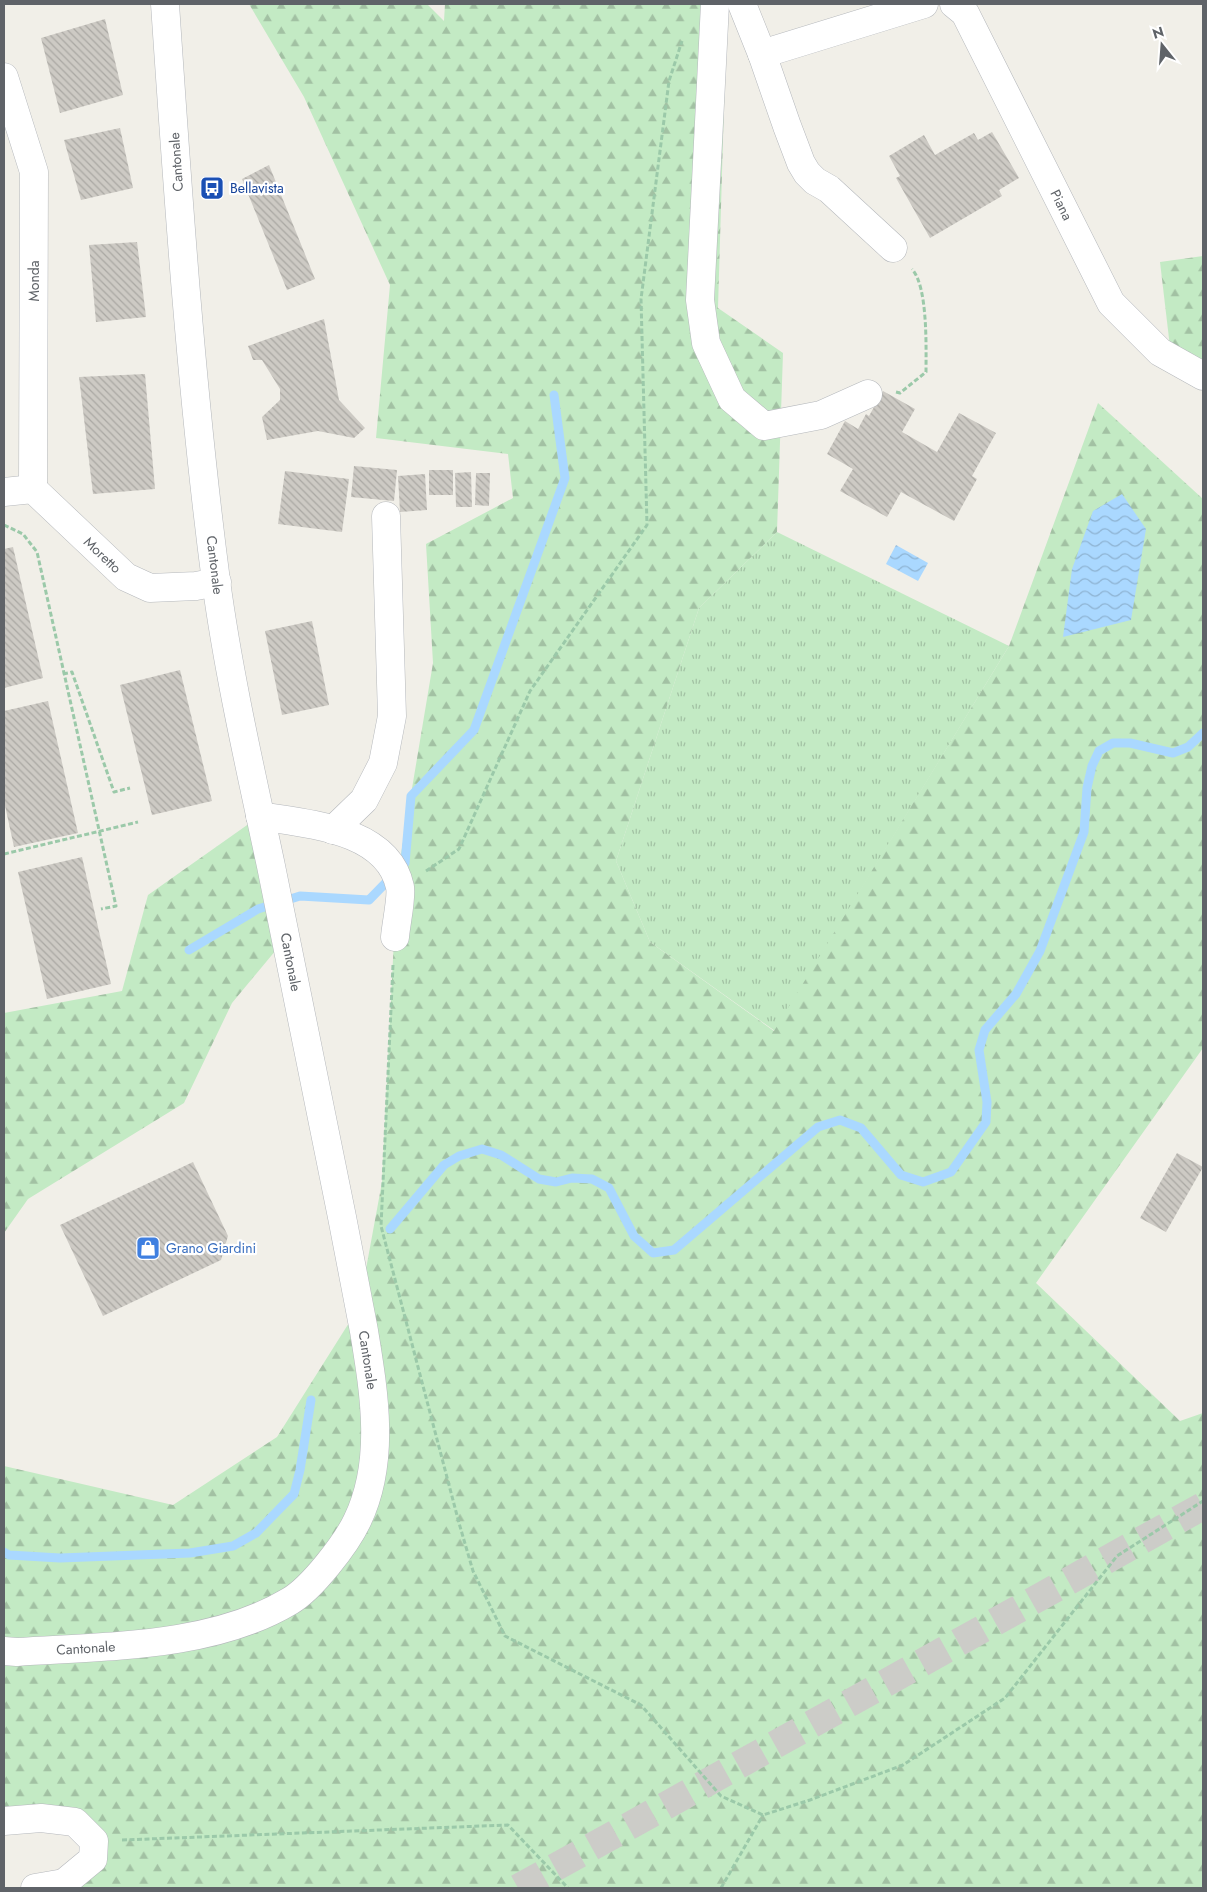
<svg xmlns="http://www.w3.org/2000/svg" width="1207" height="1892" font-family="Jost,sans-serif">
<defs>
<pattern id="grass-tufts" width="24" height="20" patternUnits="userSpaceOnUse" patternTransform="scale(1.25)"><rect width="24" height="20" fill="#c3eac4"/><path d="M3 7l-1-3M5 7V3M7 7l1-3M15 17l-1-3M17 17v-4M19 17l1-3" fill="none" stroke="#a2c1a3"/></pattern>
<pattern id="forest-firs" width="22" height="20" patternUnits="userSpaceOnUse" patternTransform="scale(1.25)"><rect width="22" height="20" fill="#c3eac4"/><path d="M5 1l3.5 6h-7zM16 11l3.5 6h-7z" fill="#a2c1a3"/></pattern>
<pattern id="water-waves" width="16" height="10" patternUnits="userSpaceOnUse" patternTransform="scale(1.25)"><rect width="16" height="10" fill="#aad8ff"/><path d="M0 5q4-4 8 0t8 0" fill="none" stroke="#8eb3d2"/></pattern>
<pattern id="building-back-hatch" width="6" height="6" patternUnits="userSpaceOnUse" patternTransform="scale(1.25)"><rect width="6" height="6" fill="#cdcac4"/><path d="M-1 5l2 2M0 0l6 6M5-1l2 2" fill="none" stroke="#aaa8a3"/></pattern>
</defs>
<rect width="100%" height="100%" fill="#f1efe8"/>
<path fill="url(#grass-tufts)" d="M777 532 1009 646 775 1031 650 942 616 861 699 608Z"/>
<g fill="url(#forest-firs)">
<path d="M249 4H427L444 21 445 4H727L718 308 783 353 777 532 699 608 616 861 650 942 774 1031 1009 646 1098 403 1203 499V1048L1036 1283 1180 1421 1203 1413V1888H80L93 1859 75 1822 4 1821V1466L173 1505 277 1437 359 1307 382 1182 397 878 433 663 426 544 513 498 508 454 376 438 390 285 304 97Z"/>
<path d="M1203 256V371L1170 347 1160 262Z"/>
<path d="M260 816 286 938 232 1003 184 1103 28 1199 4 1233V1013L122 991 148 895Z"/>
</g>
<g fill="url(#water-waves)">
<path d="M1122 494 1146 529 1131 620 1063 637 1072 569 1093 511Z"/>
<path d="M896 545 928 563 918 581 886 564Z"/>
</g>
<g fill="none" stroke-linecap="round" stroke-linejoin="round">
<g stroke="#aad8ff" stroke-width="9">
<path d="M189 950 258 909 300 896 369 900 405 863 411 796 474 730 565 478 554 395"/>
<path d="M390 1229 444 1165 459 1156 482 1149 501 1155 539 1179 556 1182 572 1178 592 1179 609 1188 634 1236 653 1253 674 1250 818 1127 840 1120 861 1128 901 1175 923 1182 951 1172 986 1122 987 1102 979 1050 985 1030 1016 994 1040 951 1084 832 1087 788 1092 766 1099 751 1113 743H1130L1173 753 1188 747 1203 733"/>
<path d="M4 1552 9 1555 60 1558 190 1553 233 1546 256 1533 294 1494 300 1470 311 1400"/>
</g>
</g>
<g fill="url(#building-back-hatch)">
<path d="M105 19 123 95 60 113 41 38Z"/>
<path d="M120 128 133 188 81 200 64 140Z"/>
<path d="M992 132 1019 178 999 190 1002 196 930 238 896 178 900 176 889 156 924 135 935 155 974 133 978 140Z"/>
<path d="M269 165 315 279 287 290 242 179Z"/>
<path d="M137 242 146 317 96 322 89 245Z"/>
<path d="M324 319 339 400 365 428 354 438 318 431 267 440 262 417 280 400V389L262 360H253L248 346Z"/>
<path d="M145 374 155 489 93 494 79 377Z"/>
<path d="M883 391 915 409 902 432 937 452 959 413 996 433 972 476 977 479 954 521 901 492 887 517 840 491 853 469 827 454 845 421 858 429 866 414 869 416Z"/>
<path d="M354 466 397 470 394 501 351 497Z"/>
<rect x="429" y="470" width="24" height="25"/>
<path d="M285 471 349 479 342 532 278 524Z"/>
<path d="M471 472 472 507H456L455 473Z"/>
<path d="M476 473H490L489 506 475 505Z"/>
<path d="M425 474 427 510 400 512 398 476Z"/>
<path d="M13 547 43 678 4 688V549Z"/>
<path d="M312 621 329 705 282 715 265 631Z"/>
<path d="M180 670 212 801 152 815 120 685Z"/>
<path d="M48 701 78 833 14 847 4 801V711Z"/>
<path d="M82 857 111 984 47 999 18 872Z"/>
<path d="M1177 1153 1203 1167 1166 1232 1140 1218Z"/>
<path d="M193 1162 228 1236 221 1260 103 1316 60 1225Z"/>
</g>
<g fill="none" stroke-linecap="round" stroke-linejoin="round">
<path stroke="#ccccc8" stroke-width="28" stroke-dasharray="28 14" stroke-linecap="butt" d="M518 1888 1203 1506"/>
<g stroke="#b5b8bc" stroke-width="29">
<g id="minor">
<path d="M715 4 700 300 706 343 732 399 764 426 821 415 868 394"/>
<path d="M742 4 762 54 924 4"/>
<path id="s1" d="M954 4 965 13 1111 303 1160 352 1203 376"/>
<path d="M762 54 787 126 801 163 807 173 815 181 829 189 893 248"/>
<path d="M4 77 34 172 33 489"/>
<path id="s2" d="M4 492 33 489 126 577 150 588 196 586 217 582"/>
<path d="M260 816C308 824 388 829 400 887 402 897 396 924 395 937"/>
<path d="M333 830 364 800 383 763 392 716 386 516"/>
<path id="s3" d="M4 1651 17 1652C105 1646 212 1648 290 1601 312 1588 346 1544 357 1521 386 1462 374 1392 364 1331 357 1293 349 1255 342 1217 318 1100 295 983 271 866 251 772 229 677 216 581 191 390 178 196 165 4"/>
<path d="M4 1821 41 1818 75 1822 94 1841 93 1859 64 1883 35 1888"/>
</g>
</g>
<g stroke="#9bc9a9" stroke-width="3" stroke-dasharray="5 2.5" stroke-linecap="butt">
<path d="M896 392 900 393 926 372C926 347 928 287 912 269"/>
<path d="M4 525 23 534 37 552 116 906 101 909"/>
<path d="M63 674 72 672 114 792 130 788"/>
<path d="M4 854 138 822"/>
<path d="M426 871 459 849 530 691 647 525 641 299 669 81 682 41"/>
<path d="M393 965 381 1226 459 1523 473 1571 505 1636 641 1705 721 1796 763 1815 810 1800 903 1765 1005 1698 1117 1556 1203 1501"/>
<path d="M122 1840 508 1825 568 1888"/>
<path d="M721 1888 763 1815"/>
</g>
<use href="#minor" stroke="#fff" stroke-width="28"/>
</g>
<defs>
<g id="bus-square" transform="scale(1.25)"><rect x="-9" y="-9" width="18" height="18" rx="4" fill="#1a4fb4" stroke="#fff"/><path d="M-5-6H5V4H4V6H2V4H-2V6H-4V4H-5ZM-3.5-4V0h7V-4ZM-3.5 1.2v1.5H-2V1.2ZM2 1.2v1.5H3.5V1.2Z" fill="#fff"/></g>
<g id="shop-square" transform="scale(1.25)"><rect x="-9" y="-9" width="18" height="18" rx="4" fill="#3f7fe0" stroke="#fff"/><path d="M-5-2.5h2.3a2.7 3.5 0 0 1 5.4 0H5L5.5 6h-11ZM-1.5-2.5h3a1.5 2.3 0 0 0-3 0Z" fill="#fff"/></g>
</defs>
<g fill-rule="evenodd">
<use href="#bus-square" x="212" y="188"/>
<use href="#shop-square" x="148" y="1248"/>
</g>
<g text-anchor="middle" stroke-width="4.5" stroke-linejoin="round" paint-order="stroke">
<g font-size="14" fill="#5f6368" stroke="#fff">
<text transform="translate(176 162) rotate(-94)" y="5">Cantonale</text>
<text dy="5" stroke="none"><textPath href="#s1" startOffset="229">Piana</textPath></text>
<text transform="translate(34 281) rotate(-90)" y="5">Monda</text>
<text dy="5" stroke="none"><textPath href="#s2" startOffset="125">Moretto</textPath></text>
<text transform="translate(215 565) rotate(83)" y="5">Cantonale</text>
<text transform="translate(291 962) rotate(79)" y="5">Cantonale</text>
<text transform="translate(368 1360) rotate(81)" y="5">Cantonale</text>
<text dy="5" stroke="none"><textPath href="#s3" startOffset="82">Cantonale</textPath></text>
</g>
<g font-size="14" fill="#164399" stroke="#fff" text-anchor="start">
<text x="230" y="193">Bellavista</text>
</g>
<g font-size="14" fill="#366cbe" stroke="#fff" text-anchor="start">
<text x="166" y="1253">Grano Giardini</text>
</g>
</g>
<rect width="1207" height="1892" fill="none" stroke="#5f6368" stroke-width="10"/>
<g transform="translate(1162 45) rotate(343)" stroke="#ffffff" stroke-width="4" paint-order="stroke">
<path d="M0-4L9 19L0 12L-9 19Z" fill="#5f6368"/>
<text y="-8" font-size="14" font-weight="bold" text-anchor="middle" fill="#5f6368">N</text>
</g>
</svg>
